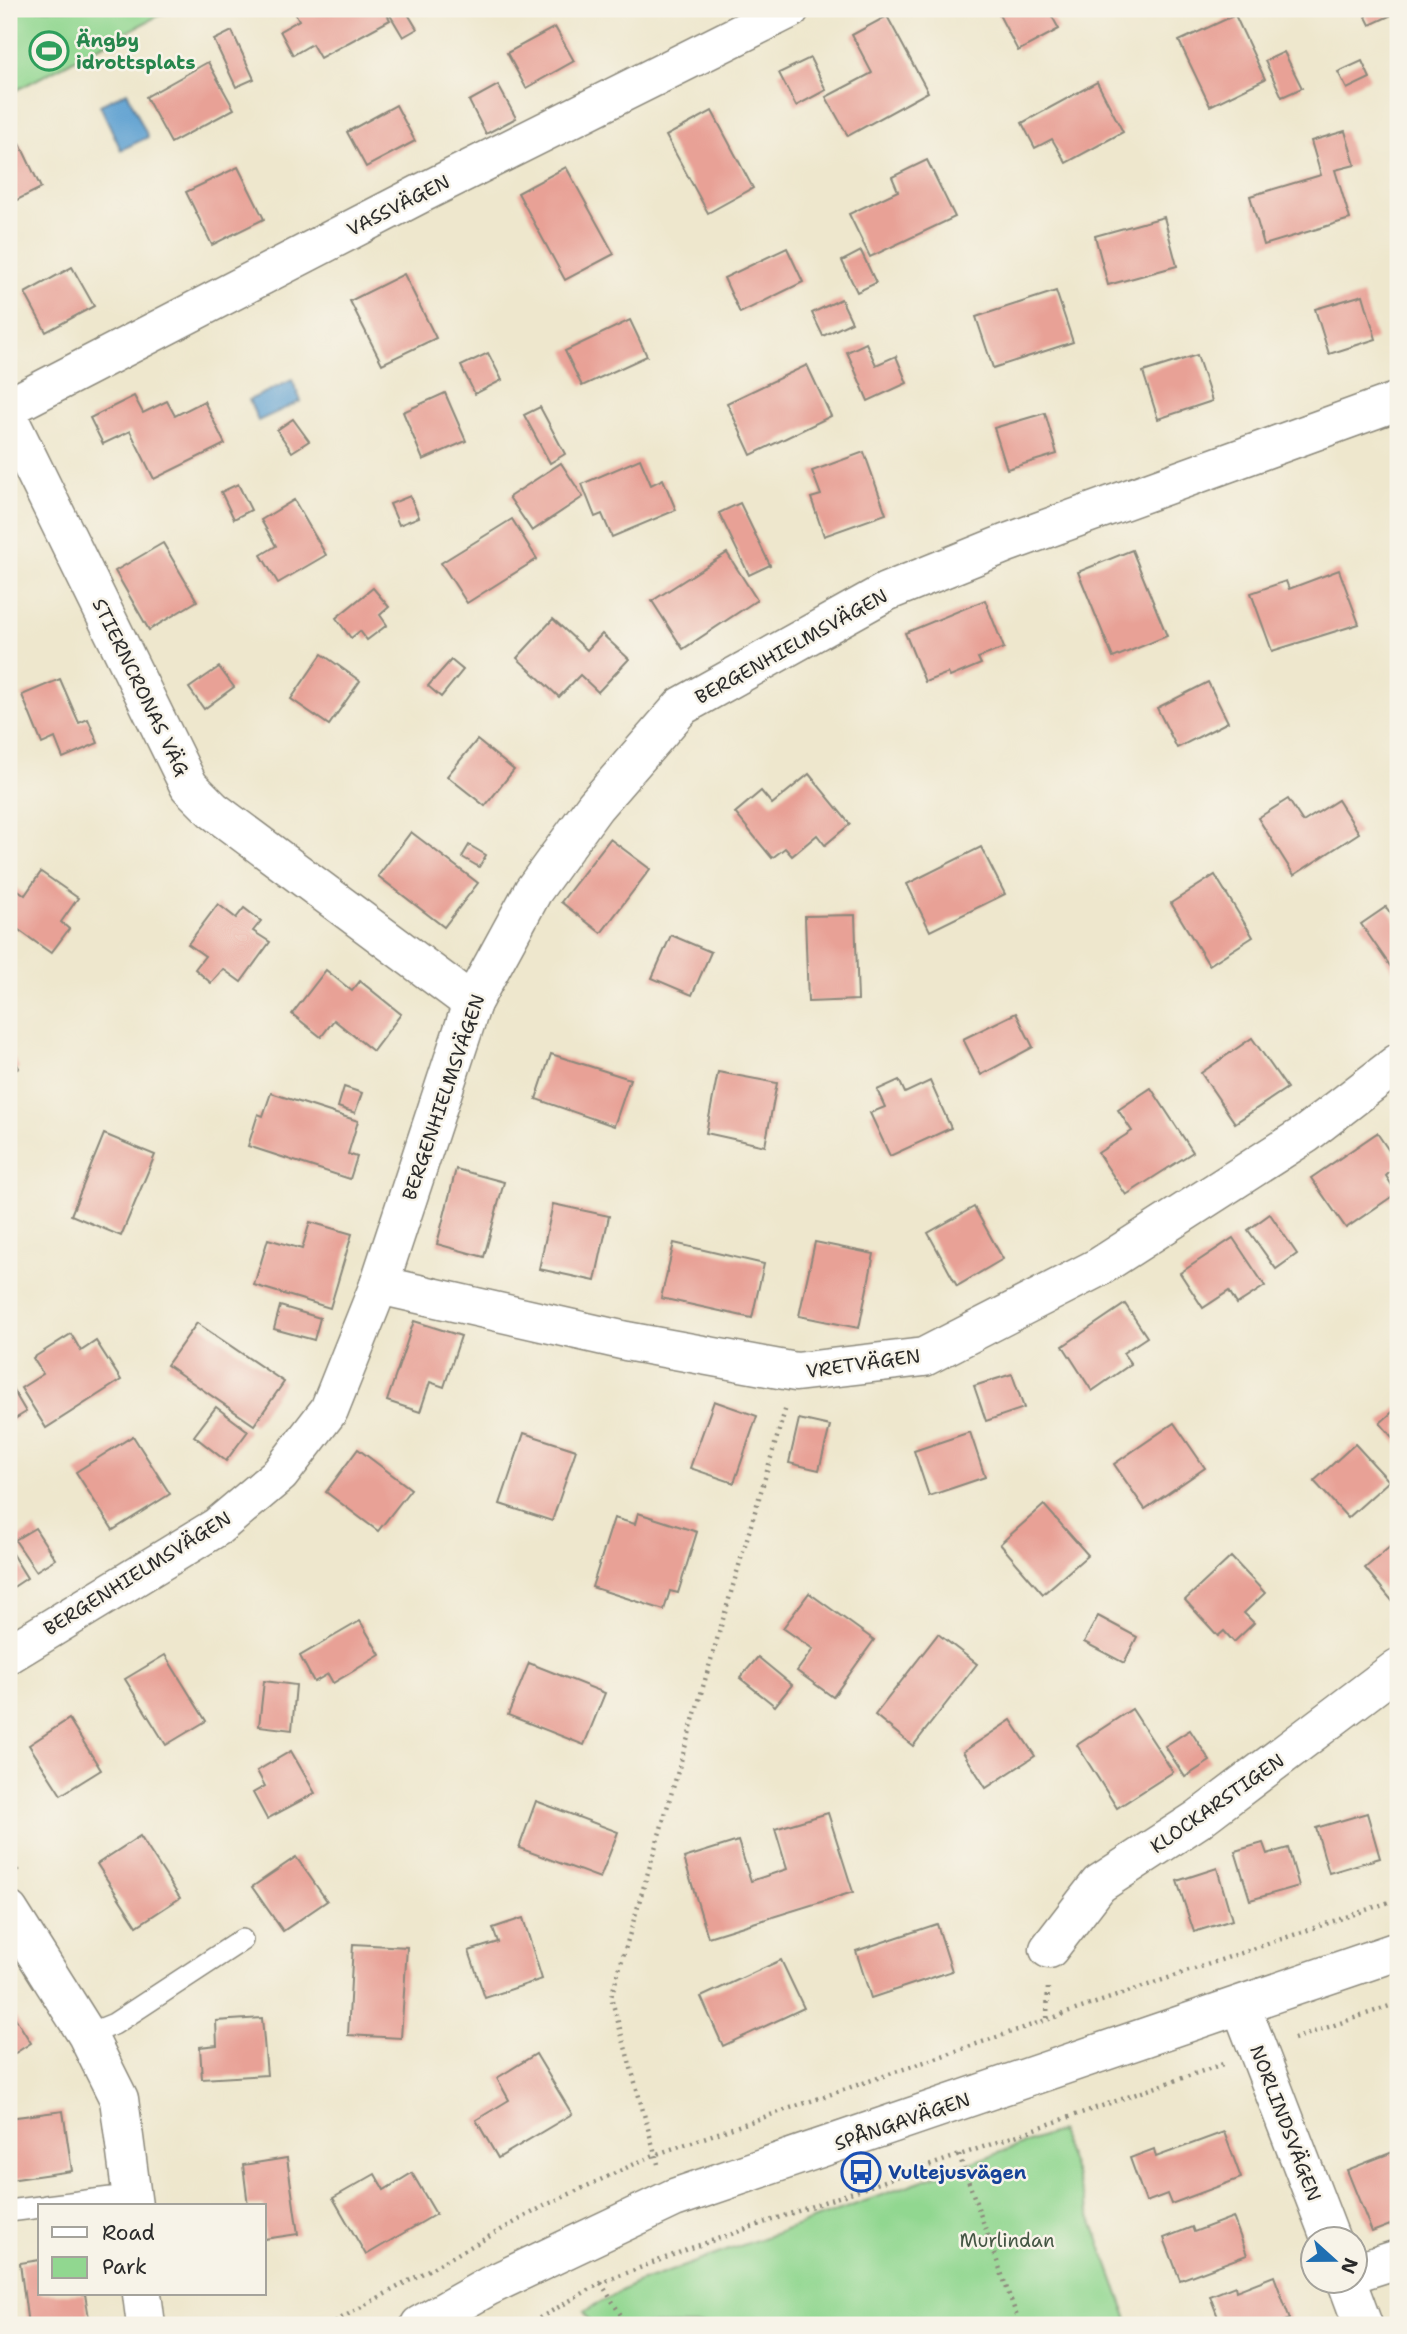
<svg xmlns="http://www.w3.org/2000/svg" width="1407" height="2334" font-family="'Shantell Sans',sans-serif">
<rect width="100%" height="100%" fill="#f7f3e8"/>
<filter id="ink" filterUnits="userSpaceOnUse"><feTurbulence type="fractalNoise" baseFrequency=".0143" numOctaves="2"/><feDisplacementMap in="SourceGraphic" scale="14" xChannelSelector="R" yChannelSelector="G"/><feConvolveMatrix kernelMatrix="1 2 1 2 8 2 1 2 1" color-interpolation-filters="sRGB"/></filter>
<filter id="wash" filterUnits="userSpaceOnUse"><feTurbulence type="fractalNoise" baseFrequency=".00686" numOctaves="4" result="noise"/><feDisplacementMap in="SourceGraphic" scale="28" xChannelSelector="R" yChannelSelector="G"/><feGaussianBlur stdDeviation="1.57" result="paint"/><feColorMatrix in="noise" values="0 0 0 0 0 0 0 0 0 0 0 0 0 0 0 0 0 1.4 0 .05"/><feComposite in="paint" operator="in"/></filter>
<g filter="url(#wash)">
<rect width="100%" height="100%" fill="#eee7cd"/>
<g fill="#91d790" stroke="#5e815e" stroke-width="2">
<path d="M9 9H171L9 94Z"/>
<path d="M1059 2131 1130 2325H592L584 2311 632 2285Z"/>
</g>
<g fill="#5da0d1" stroke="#44667e" stroke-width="2">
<path d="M127 92 148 137 121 150 100 105Z"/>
<path d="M292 380 301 401 258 421 249 400Z"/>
</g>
<g id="blocks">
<g fill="#e8a196">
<path d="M293 9H384L390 20 320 58 312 44 293 55 280 31 299 20Z"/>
<path d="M402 9H405L417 29 403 37 390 15Z"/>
<path d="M996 9H1048L1059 29 1018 51Z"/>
<path d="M1362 9H1398V12L1370 25Z"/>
<path d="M1235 15 1265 79 1210 106 1179 41Z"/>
<path d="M887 16 928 92 848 136 826 97 872 73 852 35Z"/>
<path d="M555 27 574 61 526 88 507 53Z"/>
<path d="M232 31 254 79 236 87 214 40Z"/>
<path d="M1284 52 1302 88 1282 97 1265 61Z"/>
<path d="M810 58 826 90 796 106 779 73Z"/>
<path d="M1362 61 1370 78 1347 89 1338 72Z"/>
<path d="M208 62 234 109 171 143 146 97Z"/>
<path d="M1097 82 1123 132 1066 163 1052 139 1035 148 1022 123Z"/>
<path d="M498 85 516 118 486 134 469 101Z"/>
<path d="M396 105 415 141 366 167 347 132Z"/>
<path d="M712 111 753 188 708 213 666 136Z"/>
<path d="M1345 131 1355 165 1335 170 1350 219 1264 245 1250 196 1321 175 1311 141Z"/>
<path d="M20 144 41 188 9 204V149Z"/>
<path d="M927 160 955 217 870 257 849 214 898 191 892 177Z"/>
<path d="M238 167 264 219 212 245 186 192Z"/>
<path d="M566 167 614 254 565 280 518 193Z"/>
<path d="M1164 217 1177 266 1108 285 1095 236Z"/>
<path d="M787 248 803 282 740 313 724 278Z"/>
<path d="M861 251 876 283 857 292 842 261Z"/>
<path d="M72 267 94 306 46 332 25 293Z"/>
<path d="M404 274 436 338 382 364 350 301Z"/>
<path d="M1056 291 1073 342 993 368 976 317Z"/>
<path d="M1363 295 1376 339 1329 354 1315 309Z"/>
<path d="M841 299 852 322 823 336 812 313Z"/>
<path d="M630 320 647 356 582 386 565 351Z"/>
<path d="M866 343 876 365 896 356 907 383 868 401 847 352Z"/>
<path d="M488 353 502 380 475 394 461 366Z"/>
<path d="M1197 355 1212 401 1158 419 1143 372Z"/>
<path d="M807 365 831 416 751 455 727 403Z"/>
<path d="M445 393 466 441 423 460 403 412Z"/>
<path d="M134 396 143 413 167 401 175 416 204 401 225 444 154 479 130 431 103 444 90 418Z"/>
<path d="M540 407 565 454 550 463 524 415Z"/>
<path d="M1045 413 1057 454 1007 469 994 428Z"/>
<path d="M293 419 309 441 292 452 277 430Z"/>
<path d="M864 452 886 514 824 536 811 498 821 495 812 471Z"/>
<path d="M640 459 651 485 663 479 676 510 612 537 602 514 595 517 582 484Z"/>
<path d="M561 463 583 497 532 531 509 497Z"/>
<path d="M238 484 251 510 234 519 221 492Z"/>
<path d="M410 496 419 517 399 525 390 504Z"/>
<path d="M294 500 326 555 278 583 261 555 276 546 261 520Z"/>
<path d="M740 503 770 565 749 575 719 513Z"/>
<path d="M512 519 537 559 467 603 441 563Z"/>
<path d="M163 543 197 601 149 630 115 571Z"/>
<path d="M1132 550 1167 636 1113 658 1078 572Z"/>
<path d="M727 553 757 600 683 649 652 601Z"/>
<path d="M1339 570 1359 624 1272 651 1251 593 1286 581 1289 589Z"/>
<path d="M373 588 389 607 380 615 387 625 367 640 360 631 351 638 336 618Z"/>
<path d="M985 600 1004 648 978 658 981 664 950 677 948 673 925 682 905 633Z"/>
<path d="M553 619 587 650 602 634 629 659 598 692 580 675 559 697 517 658Z"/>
<path d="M322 654 360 681 329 725 291 699Z"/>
<path d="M451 660 463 670 441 697 428 686Z"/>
<path d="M219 667 234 687 204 709 189 688Z"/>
<path d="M60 679 79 723 88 719 98 743 63 758 55 738 42 744 22 695Z"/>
<path d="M1208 682 1228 722 1177 748 1157 708Z"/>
<path d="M477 740 514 770 485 806 447 776Z"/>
<path d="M809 774 850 824 825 845 817 835 792 856 785 848 772 858 735 813 761 791 772 804Z"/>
<path d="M1288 799 1303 822 1338 800 1359 833 1294 875 1258 818Z"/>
<path d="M411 832 478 883 444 927 378 876Z"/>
<path d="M610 839 650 869 601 933 561 902Z"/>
<path d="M469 845 486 855 479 867 462 857Z"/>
<path d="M981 847 1005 894 930 931 907 884Z"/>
<path d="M41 872 78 898 61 922 69 929 51 953 9 923V883L25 895Z"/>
<path d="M1215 875 1253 937 1209 965 1171 903Z"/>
<path d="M218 904 236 918 244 908 261 921 253 931 270 942 241 982 223 969 211 983 195 969 205 956 188 944Z"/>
<path d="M1386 907 1398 924V966L1393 970 1361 924Z"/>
<path d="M855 915 858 1000 808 1002 805 916Z"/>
<path d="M671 935 711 952 692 995 652 978Z"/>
<path d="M326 970 352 991 360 981 401 1014 373 1051 334 1020 321 1037 292 1014Z"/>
<path d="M1016 1013 1033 1047 981 1075 963 1039Z"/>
<path d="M1252 1038 1287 1088 1235 1123 1201 1073Z"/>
<path d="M9 1050 19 1068 9 1074Z"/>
<path d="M551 1054 630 1079 614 1126 536 1099Z"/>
<path d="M718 1072 777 1083 765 1146 706 1133Z"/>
<path d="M899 1080 905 1093 930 1081 951 1128 890 1156 870 1113 885 1107 877 1090Z"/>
<path d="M344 1087 362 1093 355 1113 338 1107Z"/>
<path d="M1151 1088 1193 1152 1126 1195 1098 1153 1132 1131 1118 1110Z"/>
<path d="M271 1093 358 1121 348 1154 357 1157 350 1179 248 1146 258 1114 263 1116Z"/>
<path d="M1377 1133 1398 1164 1386 1176 1397 1193 1346 1228 1311 1178Z"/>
<path d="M104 1134 155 1155 121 1236 71 1215Z"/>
<path d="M456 1169 504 1182 484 1257 437 1244Z"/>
<path d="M553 1204 609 1216 595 1281 539 1269Z"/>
<path d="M974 1207 1003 1259 957 1286 928 1233Z"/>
<path d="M1270 1214 1297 1254 1276 1269 1248 1230Z"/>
<path d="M310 1222 352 1234 330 1308 254 1285 268 1239 302 1249Z"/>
<path d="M1233 1238 1265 1286 1237 1304 1229 1291 1203 1308 1180 1273Z"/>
<path d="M815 1242 874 1254 859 1328 799 1316Z"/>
<path d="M674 1243 764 1264 752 1318 661 1298Z"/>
<path d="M1125 1304 1147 1337 1123 1353 1131 1364 1092 1391 1063 1346Z"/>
<path d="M280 1306 320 1318 314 1340 274 1329Z"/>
<path d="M414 1321 461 1336 444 1387 430 1382 420 1412 387 1401Z"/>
<path d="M197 1323 284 1382 254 1425 167 1365Z"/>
<path d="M71 1334 81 1351 96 1341 121 1380 46 1428 21 1388 43 1374 33 1358Z"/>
<path d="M1012 1374 1024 1408 986 1421 974 1386Z"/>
<path d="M9 1383 26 1412 10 1422 9 1419Z"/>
<path d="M714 1401 757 1416 734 1483 690 1468Z"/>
<path d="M216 1407 248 1431 226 1461 194 1436Z"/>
<path d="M1398 1407V1444L1380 1423Z"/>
<path d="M799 1419 830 1426 819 1470 789 1463Z"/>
<path d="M1174 1423 1205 1468 1145 1509 1114 1464Z"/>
<path d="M970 1432 985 1477 929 1496 914 1451Z"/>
<path d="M524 1433 576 1450 552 1521 500 1504Z"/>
<path d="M133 1436 170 1494 113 1530 76 1472Z"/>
<path d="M1355 1444 1389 1481 1348 1518 1314 1481Z"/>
<path d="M358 1449 411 1489 378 1531 326 1492Z"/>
<path d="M1044 1505 1088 1555 1043 1594 1000 1544Z"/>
<path d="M638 1513 697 1532 678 1593 670 1591 664 1610 592 1587 614 1518 635 1524Z"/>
<path d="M35 1528 55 1559 36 1571 15 1540Z"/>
<path d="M1398 1540V1608L1365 1568Z"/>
<path d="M9 1549 27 1578 9 1590Z"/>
<path d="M1231 1557 1265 1593 1244 1613 1254 1623 1234 1642 1224 1631 1218 1636 1185 1600Z"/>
<path d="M809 1593 874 1640 833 1697 797 1671 813 1649 783 1628Z"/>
<path d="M1098 1616 1137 1637 1124 1663 1084 1642Z"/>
<path d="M360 1621 380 1655 333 1683 328 1674 314 1682 300 1656Z"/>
<path d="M938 1634 977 1664 913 1746 875 1715Z"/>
<path d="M165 1655 206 1721 166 1745 125 1679Z"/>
<path d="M758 1657 792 1685 775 1706 740 1678Z"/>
<path d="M529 1663 605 1693 584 1745 508 1715Z"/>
<path d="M264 1681 296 1685 292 1730 259 1726Z"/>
<path d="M1132 1709 1173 1772 1117 1808 1077 1745Z"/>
<path d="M69 1719 101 1770 61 1795 29 1745Z"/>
<path d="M1011 1720 1035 1756 986 1788 963 1752Z"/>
<path d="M1190 1730 1210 1761 1185 1777 1165 1746Z"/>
<path d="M291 1751 315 1793 267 1819 253 1793 265 1786 257 1771Z"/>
<path d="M536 1801 618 1832 600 1878 519 1848Z"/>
<path d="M828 1813 853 1892 708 1937 684 1858 738 1841 751 1881 787 1869 775 1829Z"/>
<path d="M1367 1813 1380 1858 1329 1873 1316 1828Z"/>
<path d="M140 1836 180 1898 137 1926 97 1864Z"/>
<path d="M1263 1843 1267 1854 1288 1848 1299 1886 1250 1900 1235 1851Z"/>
<path d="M296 1857 327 1901 283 1931 252 1887Z"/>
<path d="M1217 1868 1232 1920 1194 1932 1177 1881Z"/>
<path d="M523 1918 542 1979 485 1998 469 1951 498 1942 493 1928Z"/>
<path d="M937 1924 952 1971 871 1998 856 1951Z"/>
<path d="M353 1944 407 1947 401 2038 348 2035Z"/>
<path d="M781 1960 804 2008 723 2046 701 1997Z"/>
<path d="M9 2008 31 2043 9 2057Z"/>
<path d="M262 2018 267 2075 202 2079 200 2047 217 2045 216 2021Z"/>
<path d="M536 2054 572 2114 498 2158 476 2120 509 2100 497 2078Z"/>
<path d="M63 2111 72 2171 9 2180V2118Z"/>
<path d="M1224 2132 1241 2178 1171 2204 1167 2194 1146 2202 1130 2158 1154 2149 1156 2157Z"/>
<path d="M1398 2150V2222L1372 2232 1347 2170Z"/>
<path d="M287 2158 298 2234 264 2239V2206H248L243 2165Z"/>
<path d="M412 2173 436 2214 366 2255 333 2198 375 2174 384 2190Z"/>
<path d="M1233 2217 1247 2255 1180 2280 1164 2238 1192 2227 1194 2232Z"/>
<path d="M40 2260V2294H85L90 2324 28 2325 20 2263Z"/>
<path d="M1274 2276 1290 2319 1275 2325H1221L1210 2296 1235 2286 1236 2291Z"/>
</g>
</g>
</g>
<g filter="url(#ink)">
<use href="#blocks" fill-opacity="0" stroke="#8c897c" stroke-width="2"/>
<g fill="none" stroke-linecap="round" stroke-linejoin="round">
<g stroke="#8c897c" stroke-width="24">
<g id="lane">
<path d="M87 2035 114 2024 242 1940"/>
<path d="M46 2206 111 2198 132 2199"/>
<path d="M9 2211 40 2207"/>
</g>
</g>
<g stroke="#8c897c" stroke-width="41">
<g id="street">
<path d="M9 407 420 194 790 9"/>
<path d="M9 419 189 786 213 810 472 1003"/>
<path d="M379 1285 626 1341 796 1372 924 1357 1099 1267 1306 1134 1398 1063"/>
<path d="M9 1654 217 1527 280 1474 329 1410 379 1285 472 1003 533 891 595 806 682 706 886 592 1007 543 1398 401"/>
<path d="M9 1911 87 2035 119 2099 133 2206"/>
<path d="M1049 1949 1099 1884 1197 1820 1398 1668"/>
<path d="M1241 2006 1331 2240"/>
<path d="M1354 2273 1398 2259"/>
<path d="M1347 2282 1363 2325"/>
<path d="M142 2294 146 2325"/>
</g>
</g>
<g stroke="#8c897c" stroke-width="41">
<path id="secondary" d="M420 2325 489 2286 674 2198 1398 1951"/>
</g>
<g stroke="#8c897c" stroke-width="4.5" stroke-dasharray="2 5" stroke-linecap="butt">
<path d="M9 1858 20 1875"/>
<path d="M1047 2018 1048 1985"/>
<path d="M1294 2039 1398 2003"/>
<path d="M959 2155 1020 2325"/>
<path d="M658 2164 611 1997 786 1407"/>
<path d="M601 2283 627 2325"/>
<path d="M329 2325 546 2205 654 2155 1398 1899"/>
<path d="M527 2325 601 2283 691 2248 1223 2064"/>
</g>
<use href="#lane" stroke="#fff" stroke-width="21"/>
<use href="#street" stroke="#fff" stroke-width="38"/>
<use href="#secondary" stroke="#fff" stroke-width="38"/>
</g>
</g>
<defs>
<g id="stadium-ring" transform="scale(2.0125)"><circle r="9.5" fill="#f7f3e8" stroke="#2e9e5b" stroke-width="1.5"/><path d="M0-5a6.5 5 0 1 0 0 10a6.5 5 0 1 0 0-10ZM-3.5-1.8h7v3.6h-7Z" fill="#2e9e5b"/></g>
<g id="bus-ring" transform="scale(2.0125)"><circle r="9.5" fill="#f7f3e8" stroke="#1a4fb4" stroke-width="1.5"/><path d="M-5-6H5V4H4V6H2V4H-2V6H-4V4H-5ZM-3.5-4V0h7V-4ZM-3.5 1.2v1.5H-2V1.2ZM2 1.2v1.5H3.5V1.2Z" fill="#1a4fb4"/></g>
</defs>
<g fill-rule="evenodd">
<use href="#stadium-ring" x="49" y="51"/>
<use href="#bus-ring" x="861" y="2172"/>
</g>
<g text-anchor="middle" stroke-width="5" stroke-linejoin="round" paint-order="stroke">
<g font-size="19" font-weight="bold" fill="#27864d" stroke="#f7f3e8" text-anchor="start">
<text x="76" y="47">Ängby<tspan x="76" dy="22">idrottsplats</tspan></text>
</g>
<g font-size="19" fill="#2b2b2b" stroke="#f7f3e8">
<text transform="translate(398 205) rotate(-27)" y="7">VASSVÄGEN</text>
<text transform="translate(791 646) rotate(-29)" y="7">BERGENHIELMSVÄGEN</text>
<text transform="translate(141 687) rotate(64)" y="7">STIERNCRONAS VÄG</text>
<text transform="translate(443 1097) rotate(-71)" y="7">BERGENHIELMSVÄGEN</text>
<text transform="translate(863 1363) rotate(-8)" y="7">VRETVÄGEN</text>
<text transform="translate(137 1573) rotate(-32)" y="7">BERGENHIELMSVÄGEN</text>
<text transform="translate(1217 1803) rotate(-35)" y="7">KLOCKARSTIGEN</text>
<text transform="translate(902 2121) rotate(-19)" y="7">SPÅNGAVÄGEN</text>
<text transform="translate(1286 2123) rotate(69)" y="7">NORLINDSVÄGEN</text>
</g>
<g font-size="19" font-weight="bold" fill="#164399" stroke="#f7f3e8" text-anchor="start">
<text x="888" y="2179">Vultejusvägen</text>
</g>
<g font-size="19" fill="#445644" stroke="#f7f3e8">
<text x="1007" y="2247">Murlindan</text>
</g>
</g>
<rect width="1407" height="2334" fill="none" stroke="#f7f3e8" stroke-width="35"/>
<rect x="38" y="2204" width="228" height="91" fill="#f7f3e8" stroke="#a5a39c" stroke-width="2"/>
<rect x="52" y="2227" width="35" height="10" fill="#ffffff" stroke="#a5a39c" stroke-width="2"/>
<text x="102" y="2240" font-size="21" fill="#2b2b2b">Road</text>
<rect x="52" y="2257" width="35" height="21" fill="#91d790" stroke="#a5a39c" stroke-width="2"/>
<text x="102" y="2274" font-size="21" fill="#2b2b2b">Park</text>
<g transform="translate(1334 2260) rotate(111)"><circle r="33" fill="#f7f3e8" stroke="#a5a39c" stroke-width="2"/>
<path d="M0-5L12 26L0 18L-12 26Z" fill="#1f6fb2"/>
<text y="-10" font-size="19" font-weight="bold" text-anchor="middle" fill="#2b2b2b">N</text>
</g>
</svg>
